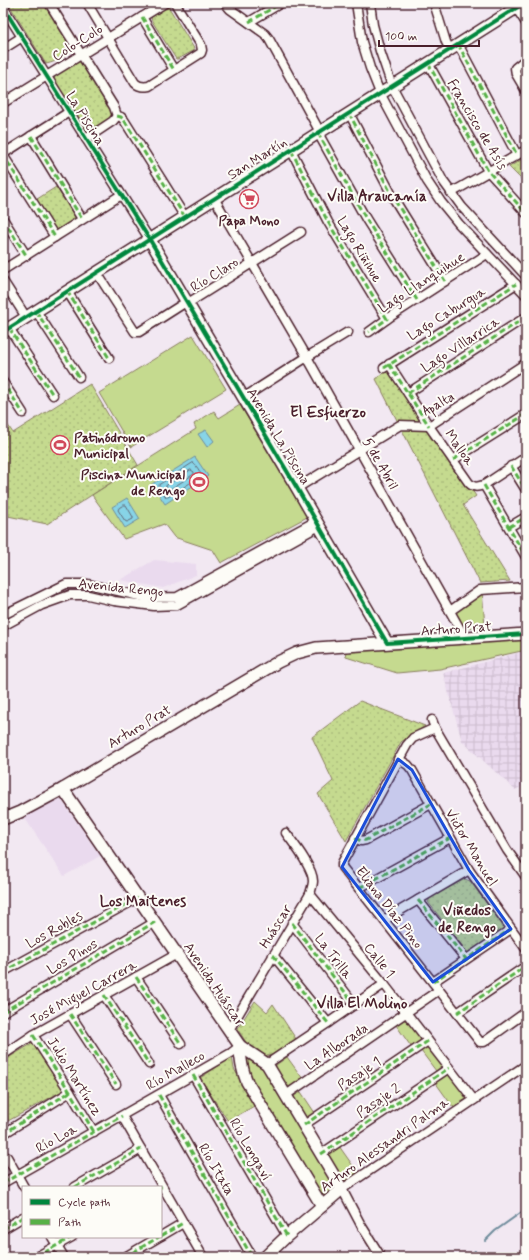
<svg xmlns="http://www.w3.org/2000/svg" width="529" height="1260" font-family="Mynerve,sans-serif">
<defs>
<pattern id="industrial-grid" width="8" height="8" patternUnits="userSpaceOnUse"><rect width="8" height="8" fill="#eadaee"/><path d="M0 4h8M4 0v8" fill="none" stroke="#cabbcc"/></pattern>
<pattern id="park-dots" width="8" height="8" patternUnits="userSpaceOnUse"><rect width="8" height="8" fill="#c5da8f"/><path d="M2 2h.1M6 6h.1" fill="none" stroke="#abbb7c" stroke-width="1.8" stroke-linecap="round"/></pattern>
</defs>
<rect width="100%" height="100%" fill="#f2e8f2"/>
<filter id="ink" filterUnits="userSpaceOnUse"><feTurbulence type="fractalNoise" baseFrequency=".025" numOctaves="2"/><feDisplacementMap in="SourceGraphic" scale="8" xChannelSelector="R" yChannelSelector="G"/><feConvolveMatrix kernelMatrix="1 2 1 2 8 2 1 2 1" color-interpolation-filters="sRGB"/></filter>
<g filter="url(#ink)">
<g fill="#eadaee">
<path d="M154 560 196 564V575L163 588 120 580Z"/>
<path d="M59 797 100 856 64 876 24 817Z"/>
</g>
<path fill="url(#industrial-grid)" d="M526 651V784L515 790 462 741 443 673Z"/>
<g fill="#c5da8f" stroke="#887c5d">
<path d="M193 335 226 389 131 447 99 393Z"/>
<path d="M240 405 307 517 221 563 213 550 174 537 164 524 124 539 92 495 196 429 194 424 214 411 219 418Z"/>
<path d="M482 591 485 626 463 628 451 606Z"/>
<path d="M526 633V650L440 669 397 673 346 657 344 647Z"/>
<path d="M404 1020 407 1021 423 1040 412 1048 396 1025Z"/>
<path d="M427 1047H429L443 1065 442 1066 436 1071 421 1051Z"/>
<path d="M287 1057 303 1079 291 1087 286 1085 275 1069 276 1065Z"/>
<path d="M247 1058H250L261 1065 266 1071 335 1184 333 1189 324 1195 320 1193 252 1083 245 1062Z"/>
<path d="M447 1073 450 1074 467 1097 466 1099 453 1107 435 1082Z"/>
<path d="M301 1092 315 1113 306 1120 293 1099 294 1096Z"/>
<path d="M339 1146 358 1173 346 1181H343L328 1158V1155Z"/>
</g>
<g fill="url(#park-dots)" stroke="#887c5d">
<path d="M8 3H44L72 47C68 56 56 62 46 64Z"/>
<path d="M168 6 195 50 178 59H176L152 21 151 17Z"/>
<path d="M81 61 112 111V117L91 131 86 130 54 80V76L76 62Z"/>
<path d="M526 157V184L509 167Z"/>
<path d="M56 187 77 218 55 232 34 201Z"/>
<path d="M389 369 476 496 463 505 510 581 480 583 376 379Z"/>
<path d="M90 384 138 465 47 524 3 515V418L13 433Z"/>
<path d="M360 701 425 726 401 742 346 841 318 794 333 781 312 737Z"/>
<path d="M465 879 470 881 505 928 468 953 428 902 430 898Z"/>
<path d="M255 1001 267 1012 273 1004 296 1039 272 1055 267 1056 250 1048 238 1030V1028Z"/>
<path d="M33 1043 64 1090 8 1121 3 1097V1061Z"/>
<path d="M232 1057 234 1069 256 1105 228 1121 200 1078Z"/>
</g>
<g fill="#87d4e7" stroke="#6f8c9c">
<path d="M206 430 214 441 207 447 198 434Z"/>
<path d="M195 457 208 476 165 504 152 484Z"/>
<path d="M127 498 140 519 125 528 112 507Z"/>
</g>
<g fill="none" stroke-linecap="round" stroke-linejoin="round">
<g stroke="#626776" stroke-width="1">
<path d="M193 463C196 465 201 472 201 476L168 497H166L159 487V485Z"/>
<path d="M191 470 194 472V474L169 490H167L166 486Z"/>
<path d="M124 505H126L133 517V519L127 522 125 521 118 510 119 508Z"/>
</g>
<g stroke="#6f8c9c" stroke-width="2">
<path d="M485 1241 495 1231 526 1209"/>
<path d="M469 1257 475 1251"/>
</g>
<g stroke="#4a1f2b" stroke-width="11">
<g id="street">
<path d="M49 3 114 107 117 116"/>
<path d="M87 3 135 83C139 87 144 87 149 86L201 53 202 50 201 45 175 3"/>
<path d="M225 3 230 9 265 34 269 39 320 132"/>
<path d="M356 3 362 42 370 68 380 93 427 181 441 202 459 224 526 295"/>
<path d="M370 3 373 25 380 51 392 86 443 181 462 207 526 276"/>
<path d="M434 3 446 42 450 50"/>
<path d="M513 3 526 23"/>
<path d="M3 7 150 240"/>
<path d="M142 17 174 70"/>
<path d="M249 22 281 3"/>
<path d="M458 44 517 155"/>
<path d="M3 49 22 37"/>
<path d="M526 59 515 68 516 74 526 91"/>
<path d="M428 63 488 171 526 213"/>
<path d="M3 103 165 3"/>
<path d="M349 113 394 199 445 281"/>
<path d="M117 116 121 117 124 120 185 217"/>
<path d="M318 133 366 219 417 300"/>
<path d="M31 136 82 219"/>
<path d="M86 139 113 121 117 116"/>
<path d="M291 150 328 222 387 319"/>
<path d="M3 154 69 112"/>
<path d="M3 155 55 237"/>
<path d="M451 193 526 150"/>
<path d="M214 198 307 357 465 638"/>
<path d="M3 219 26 255"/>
<path d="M3 270 121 195"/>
<path d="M97 273 135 332H139L186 302 193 300 301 232"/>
<path d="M3 281 26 317"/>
<path d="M67 291 109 358"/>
<path d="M36 311 79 377"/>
<path d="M9 328 53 395"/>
<path d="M369 332 387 319 487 254"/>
<path d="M389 364 429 426 469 483C474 488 477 487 484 485L526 457"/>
<path d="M384 368 516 284"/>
<path d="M3 382 23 413"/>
<path d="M408 393 526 317"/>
<path d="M243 398 307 357 348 332"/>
<path d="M453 460 526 414"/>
<path d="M511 466 526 490"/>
<path d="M484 485 526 557"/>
<path d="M297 488 400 425 429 426 526 363"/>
<path d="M509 527 526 517"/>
<path d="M450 611 480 590 526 587"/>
<path d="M3 615 66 584H88L148 598 177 597 316 521"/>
<path d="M3 626 42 605 70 595H88L114 601 154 606 177 605 319 526"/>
<path d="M432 720 435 728 413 738 407 745 342 863V867L480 1042H484L526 1012"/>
<path d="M435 728 507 850 526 877"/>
<path d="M398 759 408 765 412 770 469 870 526 949"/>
<path d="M355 838 361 841 366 840 431 804"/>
<path d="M359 888 450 838"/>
<path d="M310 894 384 984 474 1100"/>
<path d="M418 900 466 959"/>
<path d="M384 920 469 870"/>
<path d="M292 923 355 1005"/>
<path d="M273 955 328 1023"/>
<path d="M3 972 138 898"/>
<path d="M136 977 181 1044"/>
<path d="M433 982 511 929"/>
<path d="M104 995 149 1064"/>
<path d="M3 1012 155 922"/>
<path d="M457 1013 526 966"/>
<path d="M70 1014 116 1084"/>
<path d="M229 1030 310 894C311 890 313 885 313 881 313 868 294 844 286 833"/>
<path d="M33 1035 70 1092 94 1132"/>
<path d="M3 1055 33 1035 177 954"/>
<path d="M267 1064 328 1023 384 984"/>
<path d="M193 1075 287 1236"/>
<path d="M159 1095 252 1257"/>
<path d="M286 1095 439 990"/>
<path d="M122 1116 203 1257"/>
<path d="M304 1125 428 1041"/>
<path d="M3 1134 70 1092"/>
<path d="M321 1154 449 1068"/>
<path d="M7 1157 24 1187"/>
<path d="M3 1183 193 1075 231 1053 240 1046"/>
<path d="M75 1187 141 1149"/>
<path d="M3 1229 23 1217"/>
<path d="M161 1236 183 1223"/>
<path d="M52 1237 64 1257"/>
<path d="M36 1257 72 1237"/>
<path d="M125 1257 159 1237"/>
<path d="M381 1257 361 1225 342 1189 526 1065"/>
</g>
</g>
<g stroke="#4a1f2b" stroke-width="14">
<g id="secondary">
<path d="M150 240 297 488 387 643"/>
<path d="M3 332 524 3"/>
<path d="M63 789 240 1046C240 1059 242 1070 247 1082L322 1206"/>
<path d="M3 819 20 812 63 789 278 662 297 653 316 648 526 634"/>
<path d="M240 1046 267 1064 342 1189 287 1236 265 1257"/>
</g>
</g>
<use href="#street" stroke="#fdfcf7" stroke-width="8"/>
<use href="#secondary" stroke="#fdfcf7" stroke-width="11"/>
<g stroke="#57b146" stroke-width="3" stroke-dasharray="6 3" stroke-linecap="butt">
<path d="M142 17 174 70"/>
<path d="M249 22 281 3"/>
<path d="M458 44 517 155"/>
<path d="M428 63 488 171 526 213"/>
<path d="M349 113 394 199 445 281"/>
<path d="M117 116 121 117 124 120 185 217"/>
<path d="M318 133 366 219 417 300"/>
<path d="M31 136 82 219"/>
<path d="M291 150 328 222 387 319 369 332"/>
<path d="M3 155 55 237"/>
<path d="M3 219 26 255"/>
<path d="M67 291 109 358"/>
<path d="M36 311 79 377"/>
<path d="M9 328 53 395"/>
<path d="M389 364 429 426"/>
<path d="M384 368 516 284"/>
<path d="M3 382 23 413"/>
<path d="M408 393 526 317"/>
<path d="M453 460 526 414"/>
<path d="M511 466 526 490"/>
<path d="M484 485 526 557"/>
<path d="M509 527 526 517"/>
<path d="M355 838 361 841 366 840 431 804"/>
<path d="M359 888 450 838"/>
<path d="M418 900 466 959"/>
<path d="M292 923 355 1005"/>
<path d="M273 955 328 1023"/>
<path d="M3 972 138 898"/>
<path d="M136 977 181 1044"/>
<path d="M433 982 511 929"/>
<path d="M104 995 149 1064"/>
<path d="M3 1012 155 922"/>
<path d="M457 1013 526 966"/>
<path d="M70 1014 116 1084"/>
<path d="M33 1035 70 1092 94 1132"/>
<path d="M193 1075 287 1236"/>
<path d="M159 1095 252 1257"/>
<path d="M304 1125 428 1041"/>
<path d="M3 1134 70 1092"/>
<path d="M321 1154 449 1068"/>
<path d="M3 1183 122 1116"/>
<path d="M75 1187 141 1149"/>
<path d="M161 1187H162"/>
<path d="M3 1229 23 1217"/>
<path d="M161 1236 183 1223"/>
<path d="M36 1257 72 1237"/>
<path d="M125 1257 159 1237"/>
</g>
<g stroke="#fdfcf7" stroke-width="6">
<g id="cycleway">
<path d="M3 7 150 240 297 488 387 643 526 634"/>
<path d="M3 332 524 3"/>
</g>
</g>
<use href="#cycleway" stroke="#00873e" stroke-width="4"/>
</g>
</g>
<path fill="#1d4ed8" fill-opacity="0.2" stroke="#1d4ed8" stroke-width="3" stroke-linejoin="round" d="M398 759 412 770 469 870 511 929 433 982 342 867Z"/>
<defs>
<g id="supermarket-ring" transform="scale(1)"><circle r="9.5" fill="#fdfcf7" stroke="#d1495b" stroke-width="1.5"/><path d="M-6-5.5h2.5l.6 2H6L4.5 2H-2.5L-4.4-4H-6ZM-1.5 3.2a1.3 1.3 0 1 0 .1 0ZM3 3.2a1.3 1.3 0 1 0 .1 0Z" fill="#d1495b"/></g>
<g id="stadium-ring" transform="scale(1)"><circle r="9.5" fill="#fdfcf7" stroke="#d1495b" stroke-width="1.5"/><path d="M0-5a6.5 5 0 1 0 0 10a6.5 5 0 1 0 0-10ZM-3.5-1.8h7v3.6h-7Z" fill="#d1495b"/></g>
</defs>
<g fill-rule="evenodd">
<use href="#supermarket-ring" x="249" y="199"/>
<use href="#stadium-ring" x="60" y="445"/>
<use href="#stadium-ring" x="199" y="482"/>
</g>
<g text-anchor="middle" stroke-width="4" stroke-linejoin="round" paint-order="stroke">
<g font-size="14" fill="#4a1f2b" stroke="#fdfcf7">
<text transform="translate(77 42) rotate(-32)" y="5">Colo-Colo</text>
<text transform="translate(86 118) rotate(58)" y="5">La Piscina</text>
<text transform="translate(478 124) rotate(59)" y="5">Francisco de Asís</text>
<text transform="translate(257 158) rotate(-32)" y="5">San Martín</text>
<text transform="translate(360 249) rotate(59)" y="5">Lago Riñihue</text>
<text transform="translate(214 274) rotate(-32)" y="5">Río Claro</text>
<text transform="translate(421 282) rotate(-33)" y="5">Lago Llanquihue</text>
<text transform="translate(446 313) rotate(-32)" y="5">Lago Caburgua</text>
<text transform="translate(460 344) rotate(-33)" y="5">Lago Villarrica</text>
<text transform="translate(438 403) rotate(-29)" y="5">Apalta</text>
<text transform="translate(279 436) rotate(59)" y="5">Avenida La Piscina</text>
<text transform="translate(460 447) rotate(55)" y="5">Malloa</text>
<text transform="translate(381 463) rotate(60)" y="5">5 de Abril</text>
<text transform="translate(121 587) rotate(6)" y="5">Avenida Rengo</text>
<text transform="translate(456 628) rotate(-4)" y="5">Arturo Prat</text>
<text transform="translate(139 726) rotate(-31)" y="5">Arturo Prat</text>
<text transform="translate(472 847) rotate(59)" y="5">Victor Manuel</text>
<text transform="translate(390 907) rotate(52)" y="5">Eliana Díaz Pino</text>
<text transform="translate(275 926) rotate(-59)" y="5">Huáscar</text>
<text transform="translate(54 929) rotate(-29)" y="5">Los Robles</text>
<text transform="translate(72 956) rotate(-31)" y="5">Los Pinos</text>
<text transform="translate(334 956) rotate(53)" y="5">La Trilla</text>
<text transform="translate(380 960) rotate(51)" y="5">Calle 1</text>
<text transform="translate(215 984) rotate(56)" y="5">Avenida Huáscar</text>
<text transform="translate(83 992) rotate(-29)" y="5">José Miguel Carrera</text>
<text transform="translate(336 1046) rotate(-34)" y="5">La Alborada</text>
<text transform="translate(175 1070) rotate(-30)" y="5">Río Malleco</text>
<text transform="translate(359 1073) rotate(-34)" y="5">Pasaje 1</text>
<text transform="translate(75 1076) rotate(58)" y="5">Julio Martínez</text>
<text transform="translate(378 1100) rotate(-34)" y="5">Pasaje 2</text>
<text transform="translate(56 1138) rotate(-29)" y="5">Río Loa</text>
<text transform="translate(384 1144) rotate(-35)" y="5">Arturo Alessandri Palma</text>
<text transform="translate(251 1149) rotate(60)" y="5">Río Longaví</text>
<text transform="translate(217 1169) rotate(60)" y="5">Río Itata</text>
</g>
<g font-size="14" font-weight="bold" fill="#4a1f2b" stroke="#fdfcf7">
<text x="249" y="225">Papa Mono</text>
<text x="74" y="442" text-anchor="start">Patinódromo<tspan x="74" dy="16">Municipal</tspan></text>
<text x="185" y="479" text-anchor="end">Piscina Municipal<tspan x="185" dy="16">de Rengo</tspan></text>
</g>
<g font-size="15" font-weight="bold" fill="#4a1f2b" stroke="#fdfcf7">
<text x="377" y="201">Villa Araucanía</text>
<text x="328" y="417">El Esfuerzo</text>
<text x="143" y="906">Los Maitenes</text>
<text x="467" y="915">Viñedos<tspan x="467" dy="17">de Rengo</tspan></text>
<text x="362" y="1008">Villa El Molino</text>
</g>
</g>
<rect width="529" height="1260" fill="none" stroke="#fdfcf7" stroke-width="16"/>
<rect x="8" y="8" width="513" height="1244" fill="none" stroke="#4a1f2b" stroke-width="1.5" filter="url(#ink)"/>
<rect x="22" y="1186" width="140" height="52" fill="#fdfcf7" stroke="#b5a4a5"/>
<rect x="30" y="1199" width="20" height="6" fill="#00873e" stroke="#b5a4a5"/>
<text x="58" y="1206" font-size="12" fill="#4a1f2b">Cycle path</text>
<rect x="30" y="1219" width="20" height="6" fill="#57b146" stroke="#b5a4a5"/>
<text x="58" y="1226" font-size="12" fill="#4a1f2b">Path</text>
<path d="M379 40v6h100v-6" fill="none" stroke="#4a1f2b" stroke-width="2"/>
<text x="385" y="40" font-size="12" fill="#4a1f2b" stroke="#fdfcf7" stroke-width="3" paint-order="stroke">100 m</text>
</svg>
